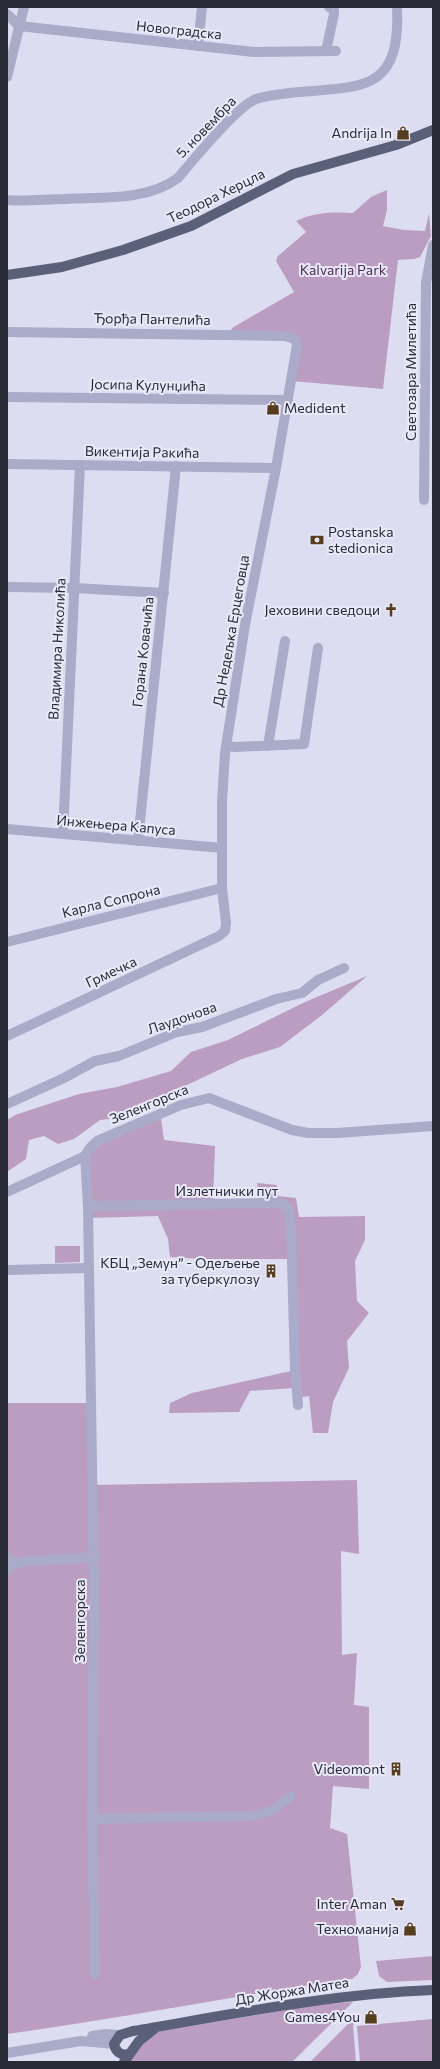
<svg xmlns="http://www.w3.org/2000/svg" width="440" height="2069" font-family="Commissioner,sans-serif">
<rect width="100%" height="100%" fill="#ddddf1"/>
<g fill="#ba9dc0">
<path d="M387 190V210L383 226 404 230 425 231 429 213 431 236 420 257 414 259 398 260 383 389 291 381 296 341 231 331 232 328 294 292 276 261 278 256 306 232 296 221C315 212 333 212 353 213L371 197Z"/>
<path d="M367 976 322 1015 280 1047 242 1059 153 1101 126 1117 100 1120 74 1139 58 1144 44 1136 29 1140 26 1159 7 1172V1120L15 1115 79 1094 117 1087 171 1071 191 1052 228 1040 305 1002Z"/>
<path d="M161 1118 164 1140 215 1146 213 1202 260 1200 257 1183 277 1185 278 1196 296 1198 299 1217 365 1216V1240L355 1261 357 1301 369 1313 347 1341 349 1368 333 1402 328 1433H313L309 1396 297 1398 295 1388 250 1391 239 1412 169 1413 170 1403 192 1393 295 1370 292 1259H201L170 1257 168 1239 158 1216 88 1218 89 1149Z"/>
<path d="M55 1246H80V1262L55 1263Z"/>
<path d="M7 1403H87L90 1485 357 1480 359 1554 341 1551 342 1655 357 1653 354 1705 369 1707V1789L333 1786 330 1828 347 1834 361 1967 358 1974 352 1979C237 1995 123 2018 7 2034Z"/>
<path d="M433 1956V1980L387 1982 379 1976 376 1961Z"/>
<path d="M353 2002 292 2062H127L150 2034 161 2031 316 2005Z"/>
<path d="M356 2016 357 2021 353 2025 356 2062H310Z"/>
<path d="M433 2019V2062H360L357 2026Z"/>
</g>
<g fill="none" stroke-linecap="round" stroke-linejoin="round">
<g stroke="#a9abc9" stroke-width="10">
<path d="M7 14 19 26 254 52 336 51"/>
<path d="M198 46 202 7"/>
<path d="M326 51 334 14V10L329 7"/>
<path d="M7 77 24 7"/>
<path d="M7 200C26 202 46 199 65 199 102 197 147 201 178 178 194 159 234 110 254 100 264 95 278 95 289 93 360 86 401 95 397 7"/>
<path d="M7 332 285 336 295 339 297 345 276 468 245 625 225 753 222 802V888L226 923 225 931 219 936 7 1036"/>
<path d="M7 397 288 400"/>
<path d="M7 464 276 468"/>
<path d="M424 500 426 283 433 245"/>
<path d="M7 587 74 588 164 593"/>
<path d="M226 746 236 747 304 744 318 648"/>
<path d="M268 746 285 641"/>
<path d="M7 829 222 848"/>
<path d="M63 834 80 465"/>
<path d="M138 841 176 466"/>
<path d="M7 942 222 888"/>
<path d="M7 1104 64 1078 95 1061 119 1056 177 1032 202 1027 276 999 302 993 318 980 344 968"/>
<path d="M7 1192 85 1156"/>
<path d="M88 1206 276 1203 285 1205 289 1211 291 1224 295 1370 298 1405"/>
<path d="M7 1270 88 1268"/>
<path d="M7 1556 13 1564"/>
<path d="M7 1571 13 1564 20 1562 94 1557"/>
<path d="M92 1819 252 1816 271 1811 291 1796"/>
<path d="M95 1974 92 1819 94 1594 88 1206 85 1156 89 1149 97 1141 113 1134 181 1105 209 1098 292 1130 308 1133H337L433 1126"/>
<path d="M92 2036 106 2034 120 2035"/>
<path d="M7 2053 81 2041 114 2044"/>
</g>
<g stroke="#5a6078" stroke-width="10">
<path d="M7 275 62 267 123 250 191 226 293 174 396 145 433 130"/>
<path d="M128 2054C121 2056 115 2051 114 2044L120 2035 133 2031C233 2014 331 1994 433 1990"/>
<path d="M124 2062 139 2041 154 2029"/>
</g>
</g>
<defs>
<g id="shop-bare" transform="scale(1.08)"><path d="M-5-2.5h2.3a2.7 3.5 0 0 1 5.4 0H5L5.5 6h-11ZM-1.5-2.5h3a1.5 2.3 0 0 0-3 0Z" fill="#573d1f" stroke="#e9e9f9" stroke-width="2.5" paint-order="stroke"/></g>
<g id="bank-bare" transform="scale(1.08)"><path d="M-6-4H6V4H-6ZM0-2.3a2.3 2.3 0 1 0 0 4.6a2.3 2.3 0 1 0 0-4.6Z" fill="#573d1f" stroke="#e9e9f9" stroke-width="2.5" paint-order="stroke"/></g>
<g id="church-bare" transform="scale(1.08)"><path d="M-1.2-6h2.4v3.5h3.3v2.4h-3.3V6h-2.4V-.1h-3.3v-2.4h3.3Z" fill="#573d1f" stroke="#e9e9f9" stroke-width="2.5" paint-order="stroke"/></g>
<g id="building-bare" transform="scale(1.08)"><path d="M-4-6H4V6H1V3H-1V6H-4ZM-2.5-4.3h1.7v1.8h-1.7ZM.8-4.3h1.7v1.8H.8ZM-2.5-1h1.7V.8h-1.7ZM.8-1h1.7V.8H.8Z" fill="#573d1f" stroke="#e9e9f9" stroke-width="2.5" paint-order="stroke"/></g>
<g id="supermarket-bare" transform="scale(1.08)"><path d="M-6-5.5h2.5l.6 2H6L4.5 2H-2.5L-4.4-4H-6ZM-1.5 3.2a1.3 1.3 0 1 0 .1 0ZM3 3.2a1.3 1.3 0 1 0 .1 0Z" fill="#573d1f" stroke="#e9e9f9" stroke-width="2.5" paint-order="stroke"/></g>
</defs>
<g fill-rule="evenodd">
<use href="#shop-bare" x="403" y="133"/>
<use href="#shop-bare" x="273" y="408"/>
<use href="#bank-bare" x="317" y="540"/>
<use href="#church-bare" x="391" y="610"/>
<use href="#building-bare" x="271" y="1271"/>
<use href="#building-bare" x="396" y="1769"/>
<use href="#supermarket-bare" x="398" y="1904"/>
<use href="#shop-bare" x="410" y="1929"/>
<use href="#shop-bare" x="371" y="2017"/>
</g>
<g text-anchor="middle" stroke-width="4" stroke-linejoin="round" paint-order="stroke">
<g font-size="14" fill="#292c37" stroke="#e9e9f9">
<text transform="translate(179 30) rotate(6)" y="5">Новоградска</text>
<text transform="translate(206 127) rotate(-46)" y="5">5. новембра</text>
<text transform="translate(216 196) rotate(-26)" y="5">Теодора Херцла</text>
<text transform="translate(152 319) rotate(1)" y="5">Ђорђа Пантелића</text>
<text transform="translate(411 372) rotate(-90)" y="5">Светозара Милетића</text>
<text transform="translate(148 385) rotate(1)" y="5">Јосипа Кулунџића</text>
<text transform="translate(142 452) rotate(1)" y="5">Викентија Ракића</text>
<text transform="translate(231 631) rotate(-80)" y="5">Др Недељка Ерцеговца</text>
<text transform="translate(57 649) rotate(-87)" y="5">Владимира Николића</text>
<text transform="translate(143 652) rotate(-84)" y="5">Горана Ковачића</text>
<text transform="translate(116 825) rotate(5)" y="5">Инжењера Капуса</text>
<text transform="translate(111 901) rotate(-14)" y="5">Карла Сопрона</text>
<text transform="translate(111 972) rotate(-25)" y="5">Грмечка</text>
<text transform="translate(182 1018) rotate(-19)" y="5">Лаудонова</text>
<text transform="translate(149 1104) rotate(-22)" y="5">Зеленгорска</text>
<text x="227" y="1196">Излетнички пут</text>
<text transform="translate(80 1621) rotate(-90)" y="5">Зеленгорска</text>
<text transform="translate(292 1991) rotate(-9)" y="5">Др Жоржа Матеа</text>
</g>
<g font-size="14" fill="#292c37" stroke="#e9e9f9" text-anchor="end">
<text x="392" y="138">Andrija In</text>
<text x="284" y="413" text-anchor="start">Medident</text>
<text x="328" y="537" text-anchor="start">Postanska<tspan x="328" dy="16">stedionica</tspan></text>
<text x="380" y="615">Јеховини сведоци</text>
<text x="260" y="1268">КБЦ „Земун” - Одељење<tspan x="260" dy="16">за туберкулозу</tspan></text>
<text x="385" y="1774">Videomont</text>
<text x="387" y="1909">Inter Aman</text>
<text x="399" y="1934">Техноманија</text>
<text x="360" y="2022">Games4You</text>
</g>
<g font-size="14" fill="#4e2d54" stroke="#e9e9f9">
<text x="343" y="275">Kalvarija Park</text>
</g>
</g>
<rect width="440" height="2069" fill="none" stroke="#292c37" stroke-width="16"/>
</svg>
